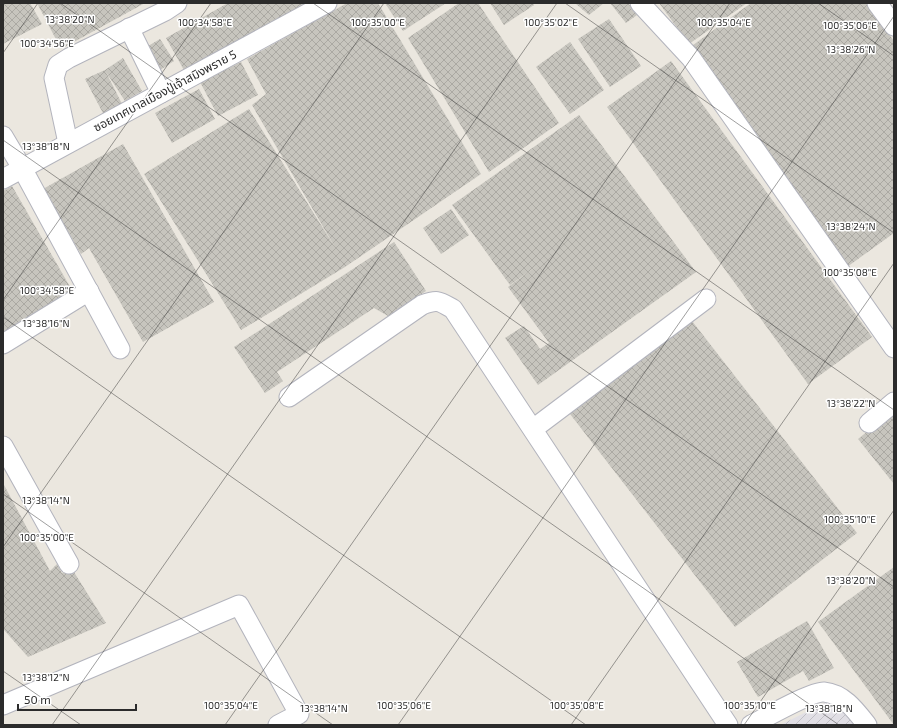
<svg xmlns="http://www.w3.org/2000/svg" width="897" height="728" font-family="'Exo 2','Noto Sans Thai',sans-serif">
<defs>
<pattern id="industrial-furrows" width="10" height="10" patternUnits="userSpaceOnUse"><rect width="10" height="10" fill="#e1dfe5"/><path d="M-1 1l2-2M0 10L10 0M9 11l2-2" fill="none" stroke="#c1c0c5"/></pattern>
<pattern id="building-cross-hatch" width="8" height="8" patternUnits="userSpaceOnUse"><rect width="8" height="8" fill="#c7c5be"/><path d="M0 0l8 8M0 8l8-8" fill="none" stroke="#aba9a3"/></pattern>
</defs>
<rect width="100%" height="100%" fill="#ebe7df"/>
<path fill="url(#industrial-furrows)" d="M835 698 856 725H780Z"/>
<g fill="url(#building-cross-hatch)">
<path d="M3 3H30L42 24 3 44Z"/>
<path d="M37 3H145L61 49Z"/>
<path d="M228 3H307L185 72 166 38Z"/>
<path d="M347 3H378L481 174 345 267 241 330 144 174 249 109 336 249 252 105 266 94 247 59Z"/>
<path d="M385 3H446L403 31Z"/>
<path d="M459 3H478L559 123 489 172 408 38Z"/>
<path d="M490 3H533L534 5 504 25Z"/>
<path d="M577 3H604L589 15 576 4Z"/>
<path d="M610 3H628L637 15 626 23Z"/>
<path d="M659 3H747L689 44Z"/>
<path d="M751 3H866L894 41V233L847 267 689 48Z"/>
<path d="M609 19 641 66 610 87 578 39Z"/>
<path d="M160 39 174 61 157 72 143 49Z"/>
<path d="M570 42 604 90 570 114 536 67Z"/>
<path d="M123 58 142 91 125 101 106 72 124 108 105 117 85 79 105 70Z"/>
<path d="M671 61 872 337 808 384 607 107Z"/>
<path d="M241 62 258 95 218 116 200 82Z"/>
<path d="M199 89 215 119 172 143 155 113Z"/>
<path d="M579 115 696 272 538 385 505 338 524 326 540 349 549 343 508 287 541 263 510 285 452 205Z"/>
<path d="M123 144 214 302 143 342 89 248 81 254 43 189Z"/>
<path d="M12 186 73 292 3 332V191Z"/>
<path d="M451 209 469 235 441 254 423 228Z"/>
<path d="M394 242 426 291 388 316 374 308 277 372 283 381 265 393 234 347Z"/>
<path d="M692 321 857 533 735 627 570 414Z"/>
<path d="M894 410V484L858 439Z"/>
<path d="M3 483 50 571 57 564 62 573 72 569 106 623 28 657 4 630 3 631Z"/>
<path d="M894 567V725L818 622Z"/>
<path d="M807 621 834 668 809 681 803 671 758 697 737 662Z"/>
</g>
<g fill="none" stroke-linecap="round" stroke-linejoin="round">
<g stroke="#b3b4bd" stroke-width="21">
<g id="minor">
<path d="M640 3 691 58 894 348"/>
<path d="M877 3 894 26"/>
<path d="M129 28 161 93"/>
<path d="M3 136 22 168 120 349"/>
<path d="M68 143 54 78 58 65 69 58 165 11 177 3"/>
<path d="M3 179 327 3"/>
<path d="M3 344 89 291"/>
<path d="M289 397 422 305C438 299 439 301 453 309L728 725"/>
<path d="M869 423 894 402"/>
<path d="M533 429 706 299"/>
<path d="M3 446 69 564"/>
<path d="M3 705 239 605 299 714 278 725"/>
<path d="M751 725C765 718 812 691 824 692 844 694 856 711 867 725"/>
</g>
</g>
<use href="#minor" stroke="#fff" stroke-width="19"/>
</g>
<path fill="none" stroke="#2b2b2b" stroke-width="1" stroke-opacity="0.45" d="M60 3 894 587M313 3 894 410M565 3 894 233M818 3 894 56M3 53 38 3M3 140 839 725M3 300 211 3M3 317 586 725M3 494 333 725M3 547 384 3M3 671 81 725M52 725 557 3M225 725 730 3M398 725 894 16M571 725 894 263M744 725 894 510"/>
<g text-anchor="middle" stroke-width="3" stroke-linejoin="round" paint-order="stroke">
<g font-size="12" fill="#2b2b2b" stroke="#fff">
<text transform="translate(165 91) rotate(-28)" y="4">ซอยเทศบาลเมืองปู่เจ้าสมิงพราย 5</text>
</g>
</g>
<g font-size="10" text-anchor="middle" fill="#2b2b2b" stroke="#fff" stroke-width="3" stroke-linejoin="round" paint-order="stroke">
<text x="70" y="23">13°38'20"N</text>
<text x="205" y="26">100°34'58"E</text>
<text x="378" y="26">100°35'00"E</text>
<text x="551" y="26">100°35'02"E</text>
<text x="724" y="26">100°35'04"E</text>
<text x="850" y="29">100°35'06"E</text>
<text x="47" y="47">100°34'56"E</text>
<text x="851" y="53">13°38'26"N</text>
<text x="46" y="150">13°38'18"N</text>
<text x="851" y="230">13°38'24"N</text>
<text x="850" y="276">100°35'08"E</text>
<text x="47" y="294">100°34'58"E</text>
<text x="46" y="327">13°38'16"N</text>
<text x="851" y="407">13°38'22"N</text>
<text x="46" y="504">13°38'14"N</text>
<text x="850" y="523">100°35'10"E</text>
<text x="47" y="541">100°35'00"E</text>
<text x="851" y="584">13°38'20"N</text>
<text x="46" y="681">13°38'12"N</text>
<text x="231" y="709">100°35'04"E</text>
<text x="404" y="709">100°35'06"E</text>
<text x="577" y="709">100°35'08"E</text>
<text x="750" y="709">100°35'10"E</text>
<text x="324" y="712">13°38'14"N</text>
<text x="829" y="712">13°38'18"N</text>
</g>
<rect width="897" height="728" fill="none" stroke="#2b2b2b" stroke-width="8"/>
<path d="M18 704v6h118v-6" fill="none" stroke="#2b2b2b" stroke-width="2"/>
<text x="24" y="704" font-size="12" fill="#2b2b2b" stroke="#ffffff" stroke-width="3" paint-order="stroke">50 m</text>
</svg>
